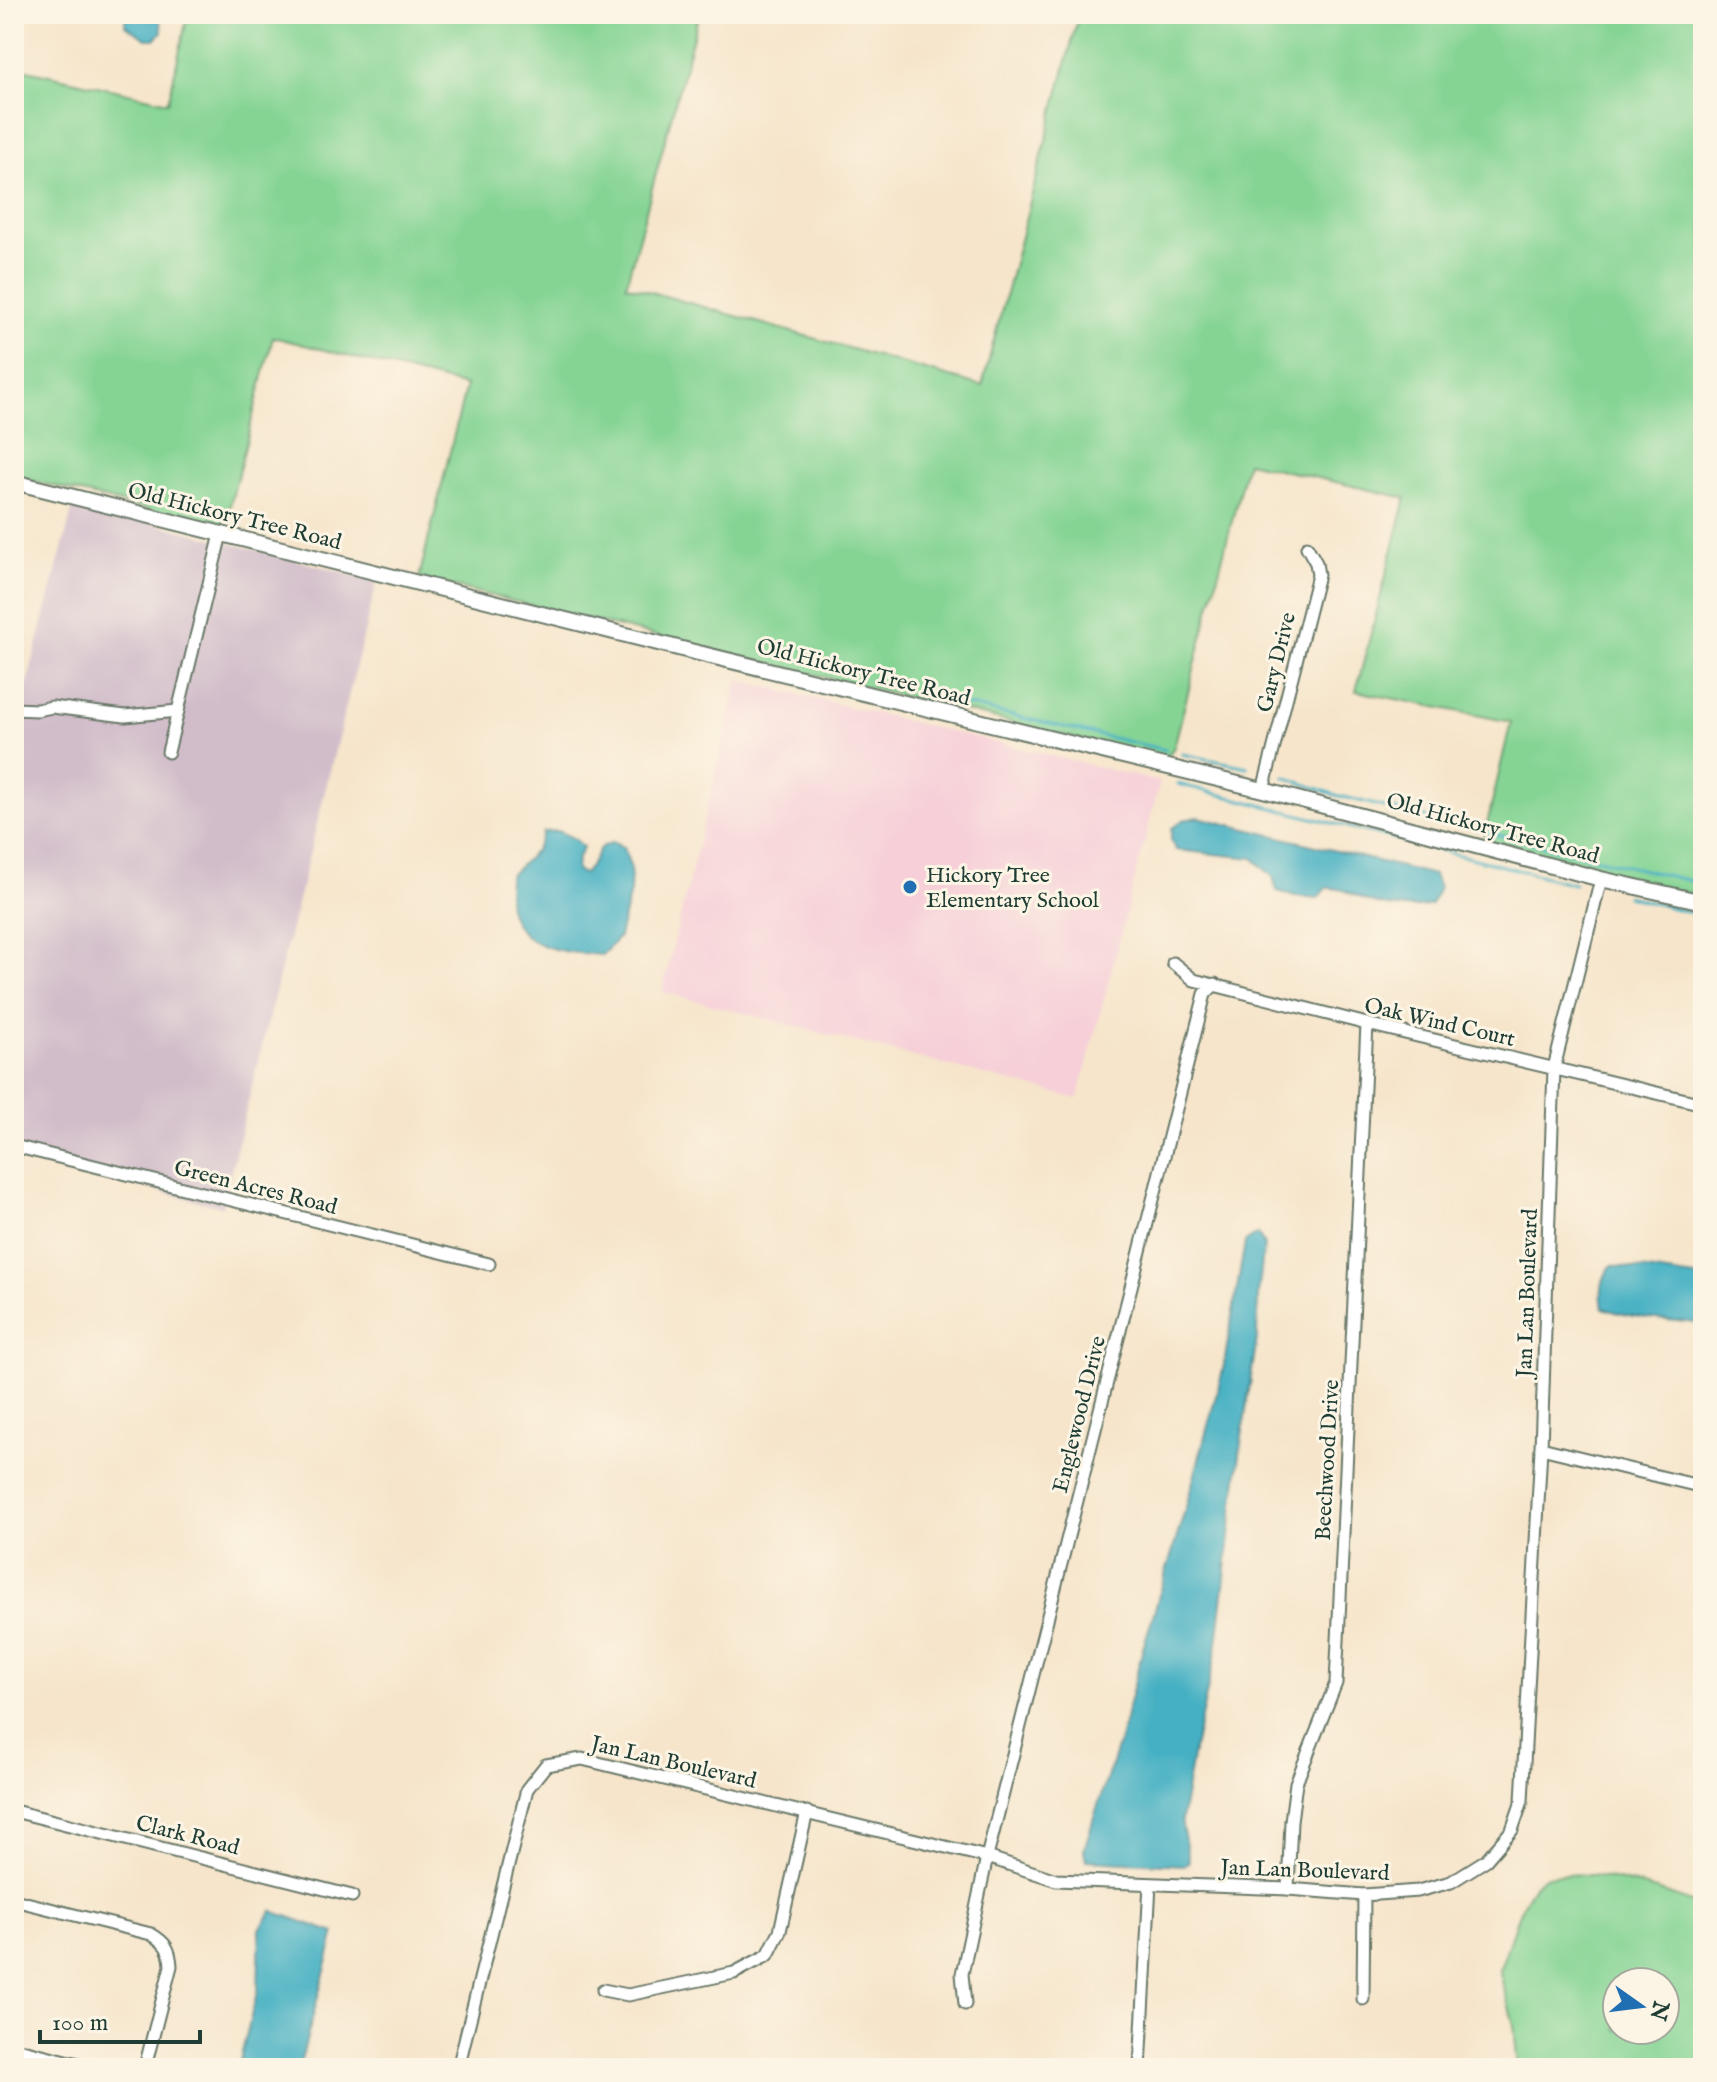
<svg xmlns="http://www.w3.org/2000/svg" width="1717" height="2082" font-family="'IM FELL English',serif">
<rect width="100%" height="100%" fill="#fcf5e5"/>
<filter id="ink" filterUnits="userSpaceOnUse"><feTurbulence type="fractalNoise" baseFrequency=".0125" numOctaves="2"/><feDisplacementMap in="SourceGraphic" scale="16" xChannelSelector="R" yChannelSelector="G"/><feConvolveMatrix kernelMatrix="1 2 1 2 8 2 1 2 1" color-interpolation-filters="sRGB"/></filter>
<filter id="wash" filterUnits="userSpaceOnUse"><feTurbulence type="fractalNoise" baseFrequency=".006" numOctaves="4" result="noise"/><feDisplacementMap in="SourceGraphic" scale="32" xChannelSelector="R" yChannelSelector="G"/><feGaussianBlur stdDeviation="1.8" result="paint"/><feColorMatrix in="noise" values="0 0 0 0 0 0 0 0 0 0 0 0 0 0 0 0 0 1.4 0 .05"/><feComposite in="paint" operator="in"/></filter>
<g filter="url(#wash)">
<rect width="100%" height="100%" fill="#f6e5cb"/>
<path fill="#f6cfd8" d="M738 680 1160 782 1078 1099 662 992Z"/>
<path fill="#d1bdca" d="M74 503 377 581 222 1207 14 1155V734Z"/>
<g fill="#85d494" stroke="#528864" stroke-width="2" fill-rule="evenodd">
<path d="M188 14H699L626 285 982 386 1079 14H1703V897L1603 873 1483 841 1511 722 1356 691 1406 498 1247 462 1174 747 1165 760 419 578 466 386 273 337 224 529 14 476V67L168 102Z"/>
<path d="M1592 1875C1630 1882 1669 1891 1703 1908V2068H1518L1514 2025 1499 1970C1511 1946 1520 1885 1548 1876 1556 1873 1582 1875 1592 1875ZM1665 1982V2030H1617V1982Z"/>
</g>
<g fill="#45b0c3" stroke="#32767c" stroke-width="2">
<path d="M125 14H160L162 32 155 39H146L125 25Z"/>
<path d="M1198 817 1434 875 1439 888 1431 905C1412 910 1387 908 1368 901 1352 895 1344 887 1326 888L1318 898 1295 896 1277 891 1273 877 1253 858 1176 850 1171 841V829L1183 820Z"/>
<path d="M558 831 575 839 583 847 577 860 576 871 584 874 592 864 600 848 613 842 624 849 631 869 630 892 619 937 602 955C566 952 519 951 509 907 507 898 509 885 509 876L536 850 543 832Z"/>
<path d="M1258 1234 1264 1245 1258 1295 1257 1338 1242 1437 1216 1652 1192 1757 1181 1820 1189 1861 1184 1865 1086 1860 1084 1850 1093 1820 1120 1739 1143 1648 1186 1507 1223 1370 1245 1242Z"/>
<path d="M1612 1265 1703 1278V1324C1669 1319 1636 1320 1603 1308 1600 1292 1601 1278 1612 1265Z"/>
<path d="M272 1911 335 1933 299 2068H238L258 1989 260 1929Z"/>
</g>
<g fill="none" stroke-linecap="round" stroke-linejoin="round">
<g stroke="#45b0c3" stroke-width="3">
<path d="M929 697 1166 750"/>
<path d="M1182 754 1248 767"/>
<path d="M1285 777 1336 795 1440 821"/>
<path d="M1178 784 1574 884"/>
<path d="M1461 826 1703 884"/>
<path d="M1627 896 1703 916"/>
</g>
</g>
</g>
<g filter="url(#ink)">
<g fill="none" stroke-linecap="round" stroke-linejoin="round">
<g stroke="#6a7869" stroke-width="15">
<g id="minor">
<path d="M14 709 37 710 52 707 125 716 178 711"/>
<path d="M168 752 221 534"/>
<path d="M1263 790 1318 575 1316 563 1307 547"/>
<path d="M1173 963 1194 980 1367 1024 1703 1104"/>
<path d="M14 1146 489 1264"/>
<path d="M1541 1448 1703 1487"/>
<path d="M14 1811 352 1896"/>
<path d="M1288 1889 1291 1821 1296 1783 1336 1683 1367 1024"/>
<path d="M14 1900 151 1934C166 1943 170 1949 171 1966L146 2063 139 2068"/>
<path d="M603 1990 628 1995 734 1973 768 1955 780 1931 807 1812"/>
<path d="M1363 1999 1364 1895"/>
<path d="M965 2004 962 1974 987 1857 1205 994 1215 984"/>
<path d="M14 2048 95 2068"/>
<path d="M458 2068 527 1789 546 1765 582 1759 987 1857 1056 1880 1288 1889 1364 1895 1418 1891 1451 1882 1486 1860 1512 1830 1522 1801 1541 1448 1554 1068 1601 879"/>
<path d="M1140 2068 1150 1884"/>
</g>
</g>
<g stroke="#6a7869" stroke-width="18">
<path id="tertiary" d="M14 482 690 651 1263 790 1601 879 1703 902"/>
</g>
<use href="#minor" stroke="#fff" stroke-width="11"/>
<use href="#tertiary" stroke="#fff" stroke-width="14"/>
</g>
</g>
<circle fill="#1f6fb2" stroke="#fcf5e5" stroke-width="3" cx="910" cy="887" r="8"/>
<g text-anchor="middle" stroke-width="6" stroke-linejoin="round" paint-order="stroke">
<g font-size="22" fill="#1f3d34" stroke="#fcf5e5">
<text transform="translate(235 515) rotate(14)" y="8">Old Hickory Tree Road</text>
<text transform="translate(1275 662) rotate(-76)" y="8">Gary Drive</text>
<text transform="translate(864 671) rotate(14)" y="8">Old Hickory Tree Road</text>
<text transform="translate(1493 827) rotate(15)" y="8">Old Hickory Tree Road</text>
<text transform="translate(1440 1021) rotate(13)" y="8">Oak Wind Court</text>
<text transform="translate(256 1186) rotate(14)" y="8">Green Acres Road</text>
<text transform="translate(1526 1293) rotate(-88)" y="8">Jan Lan Boulevard</text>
<text transform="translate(1078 1414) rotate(-76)" y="8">Englewood Drive</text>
<text transform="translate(1326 1460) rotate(-87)" y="8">Beechwood Drive</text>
<text transform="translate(674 1761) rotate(13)" y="8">Jan Lan Boulevard</text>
<text transform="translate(188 1834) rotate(14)" y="8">Clark Road</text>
<text transform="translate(1305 1869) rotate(2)" y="8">Jan Lan Boulevard</text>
</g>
<g font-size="22" fill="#1f3d34" stroke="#fcf5e5" text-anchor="start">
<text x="926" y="882">Hickory Tree<tspan x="926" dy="25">Elementary School</tspan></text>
</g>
</g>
<rect width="1717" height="2082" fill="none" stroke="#fcf5e5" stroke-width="48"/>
<g transform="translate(1641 2006) rotate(104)"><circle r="38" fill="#fcf5e5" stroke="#a4ab9e" stroke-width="2"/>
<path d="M0-6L14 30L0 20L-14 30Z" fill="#1f6fb2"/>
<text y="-12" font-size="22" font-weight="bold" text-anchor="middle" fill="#1f3d34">N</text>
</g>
<path d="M40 2030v12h160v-12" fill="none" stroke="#1f3d34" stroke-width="4"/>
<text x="52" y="2030" font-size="24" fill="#1f3d34" stroke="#fcf5e5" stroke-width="6" paint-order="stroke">100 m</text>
</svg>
